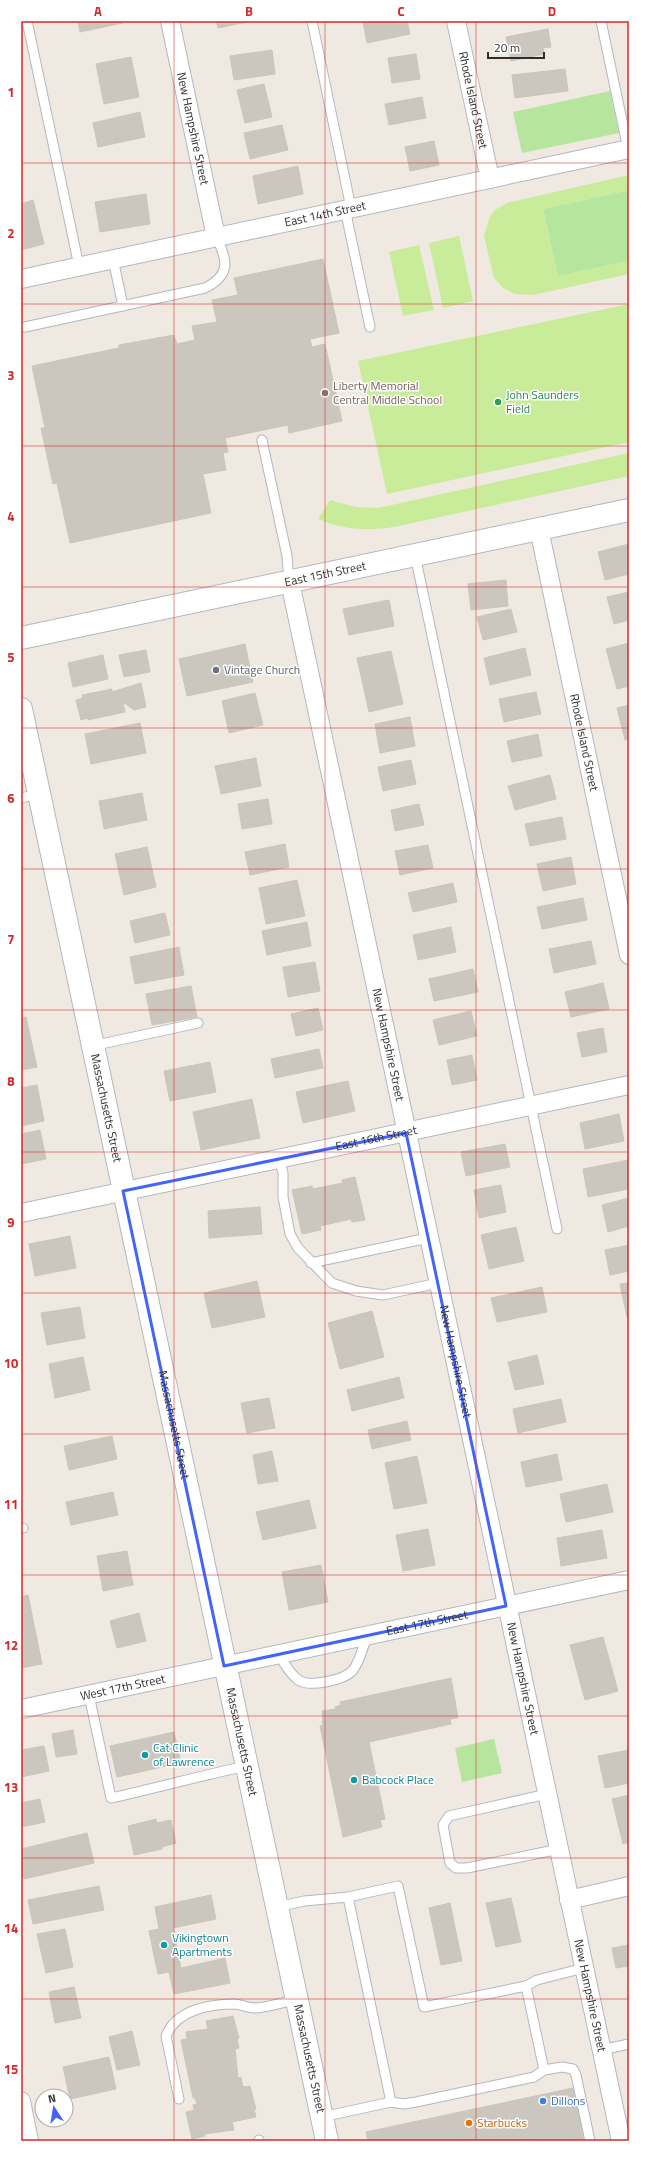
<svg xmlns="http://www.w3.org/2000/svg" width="650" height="2162" font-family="'Titillium Web',sans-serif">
<rect width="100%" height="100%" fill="#efe9e1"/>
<g fill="#b6e59e">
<path d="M610 91 619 133 522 153 513 112Z"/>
<path d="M629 190V261L558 276 543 209Z"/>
<path d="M494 1739 502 1773 462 1782 455 1748Z"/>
</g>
<g fill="#c9ec9a">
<path d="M629 175V190L543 209 558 276 629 261V274L533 295 515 294 503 288 494 278 484 236 490 216 495 210 507 203Z"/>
<path d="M459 236 473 301 443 308 429 243Z"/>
<path d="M419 245 434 310 403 316 389 252Z"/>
<path d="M629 304V442L387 494 358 361Z"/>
<path d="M629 453V476L394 527C367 531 343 530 318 519L330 500 356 507 378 508Z"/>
</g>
<g fill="#cbc7bf" stroke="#cbc5ba">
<path d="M78 21H122L123 23 80 32Z"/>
<path d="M216 21H252L218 28Z"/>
<path d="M363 21H407L410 34 367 43Z"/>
<path d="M548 29 551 47 543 48 544 54 511 61 506 37Z"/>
<path d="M272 50 275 74 234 80 230 56Z"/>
<path d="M416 54 420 79 392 83 388 58Z"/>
<path d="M131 57 139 97 104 104 96 64Z"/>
<path d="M565 69 568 91 515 98 512 75Z"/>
<path d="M264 84 272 117 245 123 237 90Z"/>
<path d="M422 97 426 118 389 125 385 104Z"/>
<path d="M140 112 145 137 98 147 93 123Z"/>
<path d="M282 125 288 150 250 159 244 133Z"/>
<path d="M434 141 439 165 410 171 405 147Z"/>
<path d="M298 166 303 194 258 204 253 176Z"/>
<path d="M146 194 150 224 100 232 95 202Z"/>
<path d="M33 200 44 244 21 250V204Z"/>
<path d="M323 259 339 333 310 339 312 347 325 344 342 421 289 433 288 425 225 438 228 452 223 453 226 470 203 474 211 513 70 543 57 483 53 484 41 428H45L32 366 119 348V345L174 335 177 344 195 340 192 326 217 322 212 300 238 295 234 278Z"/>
<path d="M629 544V574L605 580 598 552Z"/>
<path d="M506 580 508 606 471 610 468 584Z"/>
<path d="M629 592V620L614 624 607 597Z"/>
<path d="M389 600 394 626 349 635 343 609Z"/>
<path d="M511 609 517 632 483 640 477 617Z"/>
<path d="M629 643V686L617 689 606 649Z"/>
<path d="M245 644 253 682 187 696 179 659Z"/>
<path d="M525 648 531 675 490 685 484 658Z"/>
<path d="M146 650 150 672 124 677 119 655Z"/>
<path d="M391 651 403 704 369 712 357 658Z"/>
<path d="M103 655 108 679 73 687 68 663Z"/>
<path d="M141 683 146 707 134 710 123 702 125 712 88 720V718L81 720 76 700 83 698 82 695 112 689V692Z"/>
<path d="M536 692 541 714 504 722 499 699Z"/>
<path d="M255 693 263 725 229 733 222 701Z"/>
<path d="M629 705V739L625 740 617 708Z"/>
<path d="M410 717 415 746 380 753 375 724Z"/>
<path d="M140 723 146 753 91 764 85 734Z"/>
<path d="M538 734 542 756 512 762 507 741Z"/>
<path d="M256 758 261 786 221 794 215 766Z"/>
<path d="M411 760 416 784 383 791 378 767Z"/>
<path d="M550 775 556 799 515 810 508 786Z"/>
<path d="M142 793 147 820 104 829 99 801Z"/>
<path d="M268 799 272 824 242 829 238 804Z"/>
<path d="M419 804 424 825 395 831 391 810Z"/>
<path d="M562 817 566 839 530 846 525 824Z"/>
<path d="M285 844 289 867 250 875 245 852Z"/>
<path d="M428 845 433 868 400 875 395 851Z"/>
<path d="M147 847 156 887 124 895 115 854Z"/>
<path d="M571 857 576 884 543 891 537 864Z"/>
<path d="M297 880 305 916 266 924 259 888Z"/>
<path d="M453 883 457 902 413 912 408 893Z"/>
<path d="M583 898 587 920 542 929 537 907Z"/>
<path d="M165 913 170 935 135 943 130 921Z"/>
<path d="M307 922 311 946 267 955 262 931Z"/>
<path d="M451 927 456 952 418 960 413 935Z"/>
<path d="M591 941 596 964 554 973 549 949Z"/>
<path d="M179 947 184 975 135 984 130 957Z"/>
<path d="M315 962 320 991 288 997 283 967Z"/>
<path d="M473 969 478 992 434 1001 429 979Z"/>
<path d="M603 983 609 1009 571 1017 565 992Z"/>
<path d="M191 986 197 1017 152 1025 146 994Z"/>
<path d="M318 1008 323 1030 296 1036 291 1014Z"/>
<path d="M471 1011 477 1036 439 1045 433 1020Z"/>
<path d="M26 1017 37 1067 21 1070V1018Z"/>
<path d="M603 1028 607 1052 582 1057 577 1033Z"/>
<path d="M319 1049 323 1068 275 1078 271 1059Z"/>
<path d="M472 1055 477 1080 452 1085 447 1060Z"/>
<path d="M210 1062 216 1092 170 1101 164 1071Z"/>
<path d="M348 1081 355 1111 303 1123 296 1092Z"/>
<path d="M37 1085 44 1121 21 1126V1088Z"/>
<path d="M252 1099 260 1138 201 1150 193 1112Z"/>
<path d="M619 1114 624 1141 585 1149 580 1123Z"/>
<path d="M40 1130 46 1159 21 1164V1134Z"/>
<path d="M505 1144 510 1167 466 1176 461 1152Z"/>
<path d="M629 1160V1189L588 1197 583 1169Z"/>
<path d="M355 1177 365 1220 352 1222 351 1219 320 1226 321 1230 302 1234 292 1190 312 1186 313 1189 343 1183 342 1180Z"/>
<path d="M501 1185 506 1212 479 1218 474 1190Z"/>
<path d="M629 1198V1226L608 1232 602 1205Z"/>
<path d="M260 1207 262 1234 209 1238 208 1211Z"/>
<path d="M516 1227 524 1261 489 1269 481 1235Z"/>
<path d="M70 1236 76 1268 35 1276 29 1244Z"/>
<path d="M629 1245V1271L610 1275 605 1250Z"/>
<path d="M257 1281 265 1317 212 1328 204 1293Z"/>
<path d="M629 1283V1317H627L620 1284Z"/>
<path d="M542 1287 547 1312 497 1322 491 1298Z"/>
<path d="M80 1307 85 1338 47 1345 41 1313Z"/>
<path d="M372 1311 384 1357 340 1369 328 1323Z"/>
<path d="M537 1355 544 1384 515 1390 508 1362Z"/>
<path d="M83 1357 90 1390 55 1398 49 1364Z"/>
<path d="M399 1377 404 1398 352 1411 347 1390Z"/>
<path d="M269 1398 275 1428 247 1433 241 1403Z"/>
<path d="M561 1399 566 1422 518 1433 513 1409Z"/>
<path d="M407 1421 411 1440 372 1449 368 1430Z"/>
<path d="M112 1436 117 1459 69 1470 64 1446Z"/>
<path d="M272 1451 278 1481 258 1484 253 1455Z"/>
<path d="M557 1454 562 1480 526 1487 521 1462Z"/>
<path d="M417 1456 427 1503 394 1509 385 1463Z"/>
<path d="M607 1484 613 1512 566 1522 560 1494Z"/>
<path d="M113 1492 118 1515 71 1525 66 1502Z"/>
<path d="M309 1500 316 1528 263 1540 256 1512Z"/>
<path d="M428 1529 435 1565 403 1571 396 1535Z"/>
<path d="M602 1530 607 1558 561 1566 557 1538Z"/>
<path d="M127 1551 133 1585 103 1591 97 1556Z"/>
<path d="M321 1565 328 1602 289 1610 282 1572Z"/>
<path d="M28 1595 42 1664 21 1668V1597Z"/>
<path d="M139 1613 146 1641 117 1648 110 1621Z"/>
<path d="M603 1637 618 1691 585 1700 570 1645Z"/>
<path d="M451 1678 458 1718 450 1719 451 1724 369 1742 385 1819 380 1820 382 1827 343 1837 320 1726 323 1725 322 1711 336 1709 335 1707 341 1705 340 1702Z"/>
<path d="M73 1730 77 1754 56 1757 52 1734Z"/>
<path d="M174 1732 181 1763 117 1777 110 1746Z"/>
<path d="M44 1746 49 1771 21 1777V1750Z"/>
<path d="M629 1750V1783L605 1788 598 1756Z"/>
<path d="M629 1795V1842L623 1844 612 1799Z"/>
<path d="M40 1799 45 1822 21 1827V1803Z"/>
<path d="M156 1819 157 1823 171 1820 176 1843 162 1847V1849L134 1855 128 1826Z"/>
<path d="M87 1833 94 1863 24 1879 21 1869V1849Z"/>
<path d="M99 1886 104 1910 33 1924 28 1900Z"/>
<path d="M211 1895 216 1919 173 1928 181 1968 225 1958 230 1983 174 1994 169 1972 158 1974 149 1931 159 1929 155 1907Z"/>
<path d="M511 1898 521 1942 496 1947 486 1903Z"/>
<path d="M450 1903 462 1961 441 1965 429 1908Z"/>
<path d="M65 1929 73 1967 46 1973 37 1934Z"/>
<path d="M629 1945V1971L628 1966 616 1968 612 1948Z"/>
<path d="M74 1987 81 2018 55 2023 49 1992Z"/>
<path d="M233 2016 239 2038 237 2039 239 2048 235 2049 238 2078 241 2077 243 2087 250 2086 256 2109H254L256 2117 232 2122 234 2130 204 2134 205 2136 192 2139 186 2112 194 2110 193 2105 197 2104 195 2098H193L181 2040 187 2039 186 2032 208 2029 206 2021Z"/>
<path d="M132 2031 140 2065 117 2070 109 2037Z"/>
<path d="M109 2057 116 2089 70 2099 63 2067Z"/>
<path d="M573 2088 584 2141H368L366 2132Z"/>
</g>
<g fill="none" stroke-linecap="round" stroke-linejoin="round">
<g stroke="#b4b7c1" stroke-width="11">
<g id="service">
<path d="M27 21 79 266"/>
<path d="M312 21 351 208"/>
<path d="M601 21 628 149"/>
<path d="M345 209 370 327"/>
<path d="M113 259 123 306"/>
<path d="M25 327 205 288C231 275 228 260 216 237"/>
<path d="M262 440 287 556 289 581"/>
<path d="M415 555 557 1229"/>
<path d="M21 798 39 794"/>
<path d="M92 1046 198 1023"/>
<path d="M279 1159 283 1173V1197L290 1234 298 1248 332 1283 356 1291 383 1295 438 1283"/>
<path d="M311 1263 428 1238"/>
<path d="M21 1528H23"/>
<path d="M279 1655C284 1663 291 1676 300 1681 311 1687 345 1680 353 1670 360 1661 363 1647 367 1636"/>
<path d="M89 1695 111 1798C156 1788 200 1776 246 1766"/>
<path d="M547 1794 449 1816 443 1825 450 1863 456 1868H467L559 1849"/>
<path d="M348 1897 391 2102"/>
<path d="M277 1907 304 1901 348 1897 398 1886 424 2007 526 1986 544 2070 534 2077 416 2102 404 2104 391 2102 322 2117"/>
<path d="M526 1986 537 1980 584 1968"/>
<path d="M601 2050 629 2044"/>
<path d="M544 2070 562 2067 573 2069 576 2075 590 2141"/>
<path d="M179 2099 166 2036C176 2010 209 2004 235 2004 242 2005 249 2008 256 2008 269 2007 283 2002 296 2000"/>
<path d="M259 2140V2141"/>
</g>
</g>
<g stroke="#b4b7c1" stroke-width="20">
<g id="minor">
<path id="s1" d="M170 21 216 237"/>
<path id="s2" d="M456 21 490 179"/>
<path id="s3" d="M21 279 629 149"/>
<path id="s4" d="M539 529 629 955"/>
<path id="s5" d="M290 582 621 2141"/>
<path id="s6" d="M21 1213 629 1085"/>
<path id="s7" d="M21 1709 629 1580"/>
<path d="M569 1900 629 1886"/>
<path d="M21 2101 29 2141"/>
</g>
</g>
<g stroke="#b4b7c1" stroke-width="24">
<g id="secondary">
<path id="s8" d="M21 638 629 510"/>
<path id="s9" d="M21 709 327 2141"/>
</g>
</g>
<use href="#service" stroke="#fff" stroke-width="9"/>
<use href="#minor" stroke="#fff" stroke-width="18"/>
<use href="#secondary" stroke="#fff" stroke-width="22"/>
</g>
<path fill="none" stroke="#4264fb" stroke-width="3" stroke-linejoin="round" d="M406 1133 506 1606 224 1666 123 1191Z"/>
<path fill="none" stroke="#d62828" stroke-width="1" stroke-opacity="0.55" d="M174 21V2141M325 21V2141M476 21V2141M21 163H629M21 304H629M21 446H629M21 587H629M21 728H629M21 869H629M21 1010H629M21 1152H629M21 1293H629M21 1434H629M21 1575H629M21 1716H629M21 1858H629M21 1999H629"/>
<circle fill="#8d6e63" stroke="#fff" stroke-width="1.5" cx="325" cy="393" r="4"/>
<circle fill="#2e9e5b" stroke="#fff" stroke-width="1.5" cx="498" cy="402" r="4"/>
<circle fill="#6b7280" stroke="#fff" stroke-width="1.5" cx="216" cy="670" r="4"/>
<g fill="#0f9aa8" stroke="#fff" stroke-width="1.5">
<circle cx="145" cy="1755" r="4"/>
<circle cx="354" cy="1780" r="4"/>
<circle cx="164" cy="1945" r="4"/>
</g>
<circle fill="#3f7fe0" stroke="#fff" stroke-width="1.5" cx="543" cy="2101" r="4"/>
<circle fill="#e8710a" stroke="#fff" stroke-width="1.5" cx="469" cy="2123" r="4"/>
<g text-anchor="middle" stroke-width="3" stroke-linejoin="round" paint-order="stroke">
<g font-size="12" fill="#2e2e2e" stroke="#fff">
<text dy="4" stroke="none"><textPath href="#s2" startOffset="81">Rhode Island Street</textPath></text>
<text dy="4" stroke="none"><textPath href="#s1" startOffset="110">New Hampshire Street</textPath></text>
<text dy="4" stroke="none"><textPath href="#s3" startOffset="311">East 14th Street</textPath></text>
<text dy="4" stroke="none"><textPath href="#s8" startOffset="311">East 15th Street</textPath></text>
<text dy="4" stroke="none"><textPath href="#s4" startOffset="218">Rhode Island Street</textPath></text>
<text dy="4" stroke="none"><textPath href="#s5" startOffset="473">New Hampshire Street</textPath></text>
<text dy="4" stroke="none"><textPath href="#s9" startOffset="408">Massachusetts Street</textPath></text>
<text dy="4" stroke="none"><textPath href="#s6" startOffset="363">East 16th Street</textPath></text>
<text dy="4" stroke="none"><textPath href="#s5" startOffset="797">New Hampshire Street</textPath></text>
<text dy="4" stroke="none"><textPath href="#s9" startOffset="732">Massachusetts Street</textPath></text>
<text dy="4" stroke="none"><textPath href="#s7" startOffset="415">East 17th Street</textPath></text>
<text dy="4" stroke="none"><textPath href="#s5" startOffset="1121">New Hampshire Street</textPath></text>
<text dy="4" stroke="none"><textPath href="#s7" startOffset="104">West 17th Street</textPath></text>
<text dy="4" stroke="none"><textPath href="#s9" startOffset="1056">Massachusetts Street</textPath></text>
<text dy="4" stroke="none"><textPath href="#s5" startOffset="1445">New Hampshire Street</textPath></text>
<text dy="4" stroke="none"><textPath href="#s9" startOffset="1380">Massachusetts Street</textPath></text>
</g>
<g font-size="12" fill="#785e54" stroke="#fff" text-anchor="start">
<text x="333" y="390">Liberty Memorial<tspan x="333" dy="14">Central Middle School</tspan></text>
</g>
<g font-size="12" fill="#27864d" stroke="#fff" text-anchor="start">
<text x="506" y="399">John Saunders<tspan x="506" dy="14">Field</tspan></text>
</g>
<g font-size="12" fill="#5b616d" stroke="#fff" text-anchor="start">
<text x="224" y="674">Vintage Church</text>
</g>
<g font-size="12" fill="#0d838f" stroke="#fff" text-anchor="start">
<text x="153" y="1752">Cat Clinic<tspan x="153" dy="14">of Lawrence</tspan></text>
<text x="362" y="1784">Babcock Place</text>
<text x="172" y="1942">Vikingtown<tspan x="172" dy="14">Apartments</tspan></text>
</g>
<g font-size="12" fill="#366cbe" stroke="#fff" text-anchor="start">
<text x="551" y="2105">Dillons</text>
</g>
<g font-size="12" fill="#c56008" stroke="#fff" text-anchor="start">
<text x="477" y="2127">Starbucks</text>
</g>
</g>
<rect width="650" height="2162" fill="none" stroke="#ffffff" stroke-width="44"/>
<g transform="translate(54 2108) rotate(348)"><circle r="19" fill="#ffffff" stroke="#ababab"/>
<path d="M0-3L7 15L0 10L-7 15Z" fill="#4264fb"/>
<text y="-6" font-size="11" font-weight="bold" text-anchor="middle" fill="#2e2e2e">N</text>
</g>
<path d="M488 52v6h56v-6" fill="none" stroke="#2e2e2e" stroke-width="2"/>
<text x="494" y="52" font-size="12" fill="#2e2e2e" stroke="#ffffff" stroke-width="3" paint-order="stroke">20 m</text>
<rect x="22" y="22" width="606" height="2118" fill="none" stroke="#d62828" stroke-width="1.5"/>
<g font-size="13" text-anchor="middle" font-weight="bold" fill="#d62828">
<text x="98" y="16">A</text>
<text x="249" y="16">B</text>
<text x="401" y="16">C</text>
<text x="552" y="16">D</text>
<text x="11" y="97">1</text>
<text x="11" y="238">2</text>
<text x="11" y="380">3</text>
<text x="11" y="521">4</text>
<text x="11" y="662">5</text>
<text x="11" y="803">6</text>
<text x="11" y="944">7</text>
<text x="11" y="1086">8</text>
<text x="11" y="1227">9</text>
<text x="11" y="1368">10</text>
<text x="11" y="1509">11</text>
<text x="11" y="1650">12</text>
<text x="11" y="1792">13</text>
<text x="11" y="1933">14</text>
<text x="11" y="2074">15</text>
</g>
</svg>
